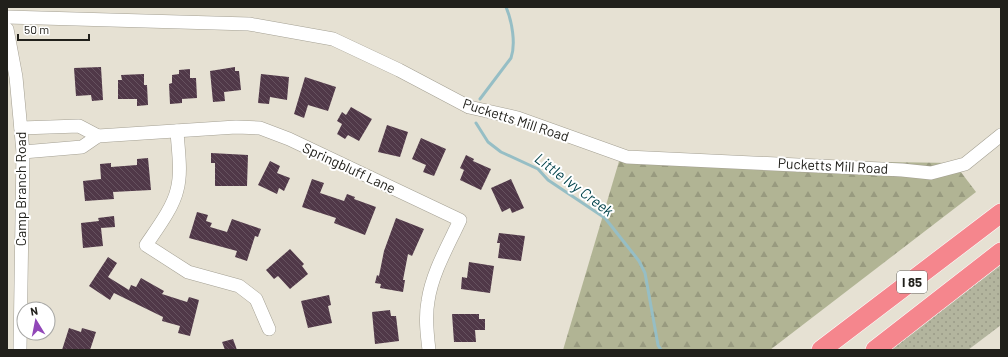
<svg xmlns="http://www.w3.org/2000/svg" width="1008" height="357" font-family="Barlow,sans-serif">
<defs>
<pattern id="grass-dots" width="8" height="8" patternUnits="userSpaceOnUse"><rect width="8" height="8" fill="#b3b59e"/><path d="M2 2h.1M6 6h.1" fill="none" stroke="#9a9b88" stroke-width="1.8" stroke-linecap="round"/></pattern>
<pattern id="forest-firs" width="22" height="20" patternUnits="userSpaceOnUse"><rect width="22" height="20" fill="#b1b494"/><path d="M5 1l3.5 6h-7zM16 11l3.5 6h-7z" fill="#989a7f"/></pattern>
<pattern id="building-back-hatch" width="6" height="6" patternUnits="userSpaceOnUse"><rect width="6" height="6" fill="#503848"/><path d="M-1 5l2 2M0 0l6 6M5-1l2 2" fill="none" stroke="#66525f"/></pattern>
</defs>
<rect width="100%" height="100%" fill="#e6e1d3"/>
<path fill="url(#grass-dots)" d="M1001 264V325L968 350H889Z"/>
<path fill="url(#forest-firs)" d="M620 158 954 163 976 192 770 350H563Z"/>
<g fill="none" stroke-linecap="round" stroke-linejoin="round">
<g stroke="#96bec5" stroke-width="3">
<path d="M480 99 511 58C516 44 512 21 506 7"/>
<path d="M476 123 488 142 501 152 538 169 548 180 605 218 639 261 645 273 658 345 661 350"/>
</g>
</g>
<g fill="url(#building-back-hatch)">
<path d="M101 67 103 100 92 101 91 95 76 96 74 68Z"/>
<path d="M235 67V71H239L241 90 224 92 225 101 213 102 210 71Z"/>
<path d="M190 69V78H196L197 98 182 99V103L170 104 169 84 172 83V75L179 74V70Z"/>
<path d="M144 74V85H147L148 105 137 106V99H118V80H122L121 75Z"/>
<path d="M261 74 289 77 287 100 270 97 269 104 258 103Z"/>
<path d="M305 77 336 87 328 111 308 105 304 118 294 114Z"/>
<path d="M351 107 372 119 359 141 348 135 345 139 337 134 342 124 337 121 342 112 346 115Z"/>
<path d="M387 125 408 132 400 157 378 152Z"/>
<path d="M421 138 446 149 434 176 423 172 426 165 412 159Z"/>
<path d="M211 153 248 155 247 186H215V163H211Z"/>
<path d="M466 155 474 159 473 161 491 169 481 190 460 180 464 170 460 168Z"/>
<path d="M148 158 151 190 113 192 114 199 85 201 83 181 101 179 100 164 111 163V167L137 165V159Z"/>
<path d="M270 161 280 166 277 173 290 178 284 191 279 188 277 194 258 185Z"/>
<path d="M312 179 324 183 320 193 344 201 347 194 355 197 354 199 376 207 365 235 334 223 336 218 302 207Z"/>
<path d="M511 179 524 208 512 213 510 208 502 212 491 188Z"/>
<path d="M197 212 208 215 206 221 212 223 210 227 227 232 232 219 261 229 258 237 255 236 247 261 235 257 237 251 189 238Z"/>
<path d="M114 216 115 227 101 228 103 246 83 248 81 223 99 221 98 218Z"/>
<path d="M396 218 424 229 412 256 408 254 403 280H405L403 292 380 288 381 284 375 283 377 275 379 276 384 251Z"/>
<path d="M499 233 525 236 521 261 498 258 500 243H497Z"/>
<path d="M290 249 304 264 302 266 308 274 290 289 278 276 274 279 266 270Z"/>
<path d="M108 257 117 263 108 277 129 290 131 285 136 287 141 278 164 291 162 294 187 302 189 297 199 300 190 336 178 333 180 326 162 321 163 317 114 293 110 300 89 286Z"/>
<path d="M469 262 494 266 490 293 461 289 462 277 467 278Z"/>
<path d="M329 295 331 305 328 306 332 323 308 328 301 301Z"/>
<path d="M390 310 391 316H396L399 341 375 344 372 312Z"/>
<path d="M452 314H479V319H485V330H475L476 342H454Z"/>
<path d="M69 328 81 332 82 328 96 332 90 350H62Z"/>
<path d="M233 339 237 350H225L222 342Z"/>
</g>
<g fill="none" stroke-linecap="round" stroke-linejoin="round">
<g stroke="#a4a093" stroke-width="14">
<g id="minor">
<path d="M7 17 249 24 333 39 399 70 469 107 518 118 627 157 902 170 931 173 965 164 1001 135"/>
<path d="M7 29 16 77 23 152 20 350"/>
<path d="M21 128 79 126 98 136 82 147 23 152"/>
<path d="M177 131C178 150 182 172 177 190 173 208 156 230 146 245L188 272 239 286 256 299 269 329"/>
<path d="M98 136 236 127 260 128 289 139 460 220C448 246 432 273 428 301 425 317 427 334 429 350"/>
</g>
</g>
<g stroke="#fff" stroke-width="20">
<g id="highway">
<path d="M821 350 1001 213"/>
<path d="M875 350 1001 252"/>
</g>
</g>
<use href="#minor" stroke="#fff" stroke-width="13"/>
<use href="#highway" stroke="#f5868d" stroke-width="19"/>
</g>
<g text-anchor="middle" stroke-width="4" stroke-linejoin="round" paint-order="stroke">
<rect fill="#fff" stroke="#64635f" stroke-width="1" x="897" y="271" width="30" height="22" rx="3"/>
<g font-size="13" font-weight="bold" fill="#21201b">
<text x="912" y="287">I 85</text>
</g>
<g font-size="14" fill="#21201b" stroke="#fff">
<text transform="translate(516 120) rotate(18)" y="5">Pucketts Mill Road</text>
<text transform="translate(833 166) rotate(3)" y="5">Pucketts Mill Road</text>
<text transform="translate(349 168) rotate(25)" y="5">Springbluff Lane</text>
<text transform="translate(21 189) rotate(-90)" y="5">Camp Branch Road</text>
</g>
<g font-size="15" font-style="italic" fill="#01424a" stroke="#fff">
<text transform="translate(574 185) rotate(37)" y="5">Little Ivy Creek</text>
</g>
</g>
<rect width="1008" height="357" fill="none" stroke="#21201b" stroke-width="16"/>
<g transform="translate(36 321) rotate(350)"><circle r="19" fill="#ffffff" stroke="#a6a6a4"/>
<path d="M0-3L7 15L0 10L-7 15Z" fill="#9147b8"/>
<text y="-6" font-size="11" font-weight="bold" text-anchor="middle" fill="#21201b">N</text>
</g>
<path d="M18 34v6h71v-6" fill="none" stroke="#21201b" stroke-width="2"/>
<text x="24" y="34" font-size="12" fill="#21201b" stroke="#ffffff" stroke-width="3" paint-order="stroke">50 m</text>
</svg>
